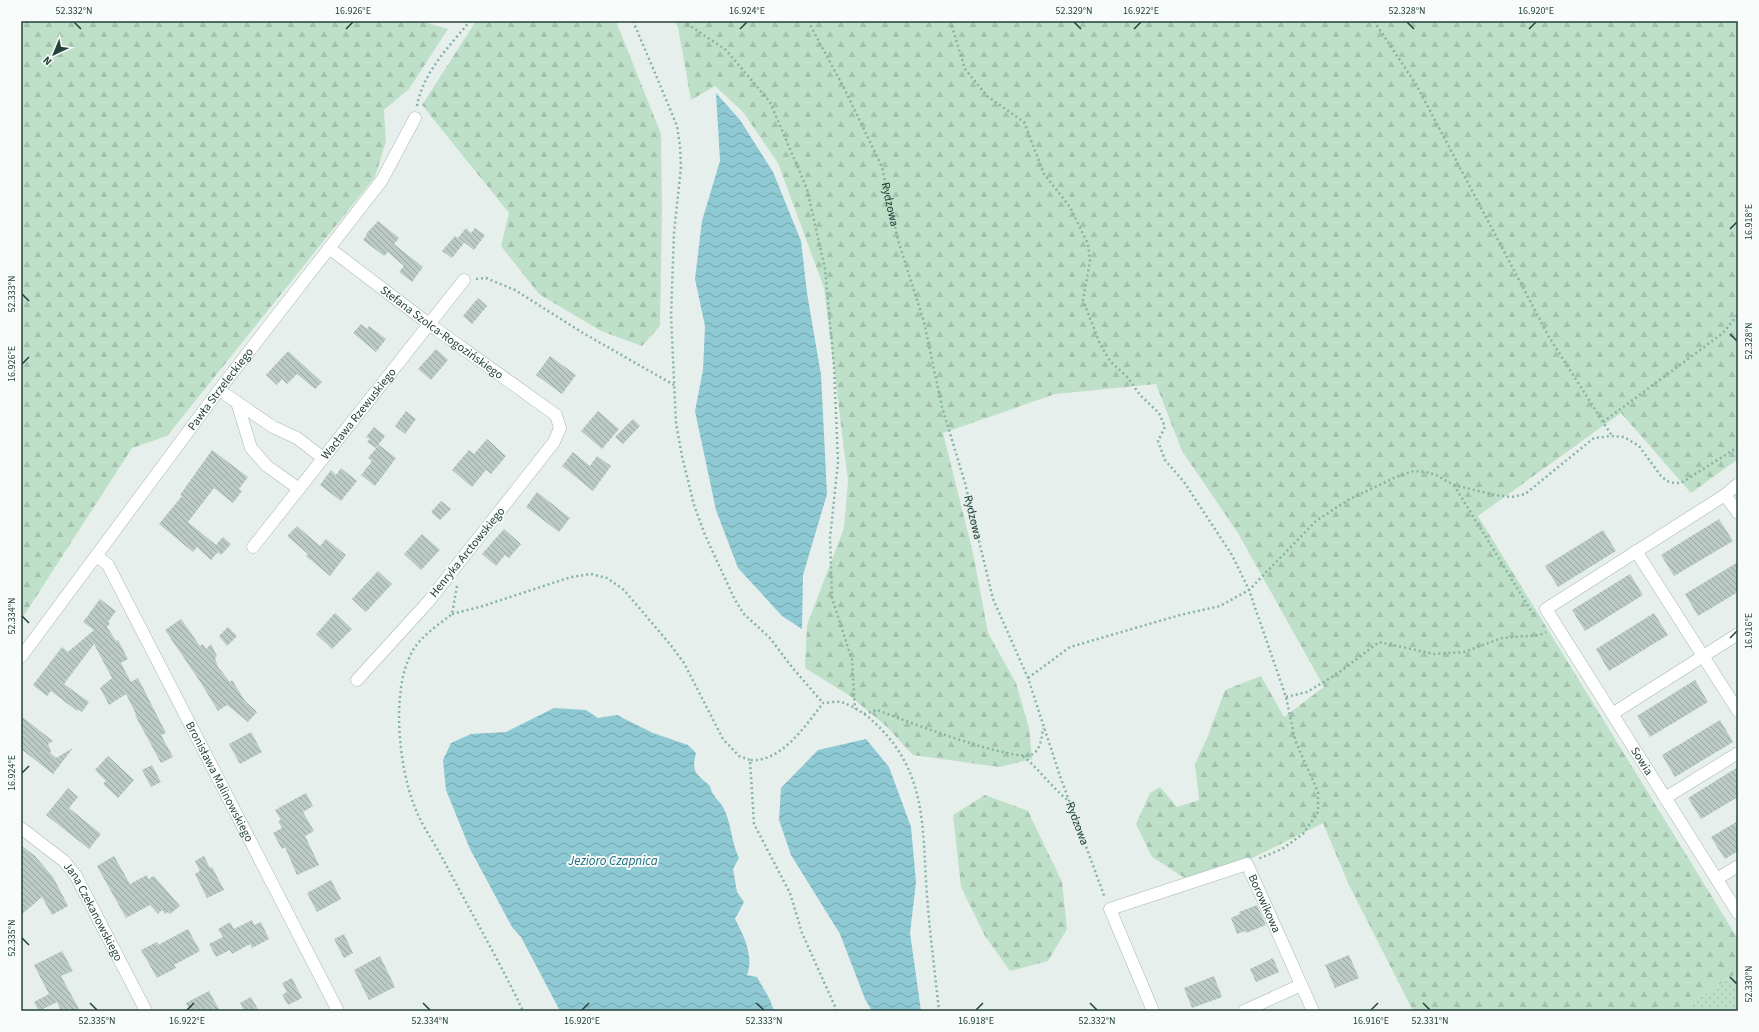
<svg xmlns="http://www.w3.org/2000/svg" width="1759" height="1032" font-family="'Source Sans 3',sans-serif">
<defs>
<pattern id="grass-dots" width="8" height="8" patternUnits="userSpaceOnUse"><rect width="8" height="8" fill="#bfe0c8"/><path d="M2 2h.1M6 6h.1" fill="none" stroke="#a4c1ad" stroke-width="1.8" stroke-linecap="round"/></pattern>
<pattern id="forest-firs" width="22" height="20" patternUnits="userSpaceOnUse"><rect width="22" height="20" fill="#bfe0c8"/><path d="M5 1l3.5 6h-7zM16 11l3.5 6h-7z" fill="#a4c1ad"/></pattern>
<pattern id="water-waves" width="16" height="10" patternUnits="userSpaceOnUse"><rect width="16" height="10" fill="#8ec9d4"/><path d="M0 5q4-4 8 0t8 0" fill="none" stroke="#74a5ad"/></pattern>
<pattern id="building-back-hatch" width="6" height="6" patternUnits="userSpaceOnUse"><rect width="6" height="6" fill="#bbcac4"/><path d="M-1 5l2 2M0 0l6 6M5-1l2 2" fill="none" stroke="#98a6a0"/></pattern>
</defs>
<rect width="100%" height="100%" fill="#e6efeb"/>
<path fill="url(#grass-dots)" d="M1738 972V1011H1680Z"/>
<g fill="url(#forest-firs)">
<path d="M21 21H421L448 29 409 89 384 110 386 141 375 177 167 436 132 448 21 620Z"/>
<path d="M476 21H616L661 134 662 209 660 326 642 346 601 331 539 294 501 246 509 213 422 105Z"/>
<path d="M674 21H1738V459L1691 493 1621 413 1478 516 1738 939V972L1680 1011H1413L1348 883 1323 823 1242 863 1188 880 1152 857 1136 824 1150 793 1160 787 1177 807 1199 800 1195 764 1208 736 1225 690 1261 676 1284 717 1324 687 1238 533 1182 451 1156 384 1055 394 943 433 973 553 988 633 1016 683 1029 728 1032 759 999 767 913 755 886 726 850 696 805 668 807 625 844 528 848 481 824 288 778 163 743 112 715 86 691 100 678 27Z"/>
<path d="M985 795 1028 811 1062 882 1067 929 1048 961 1010 971 985 936 961 887 953 815Z"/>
</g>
<g fill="url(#water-waves)">
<path d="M716 93 740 120 773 172 801 241 807 293 821 375 827 494 803 575 802 629 782 616 738 568 716 510 695 411 703 370 705 326 695 279 702 221 720 161Z"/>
<path d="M554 708 586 710 598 718 617 715 653 733 688 745 696 753C691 772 696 774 710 786 712 796 718 799 723 807 731 821 731 842 739 858L733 869 737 892 744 902 735 919C744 936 754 956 747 975L757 977 770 1000 774 1011H560L521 937 512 927 470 849 446 790 443 760 451 743 471 734 506 732Z"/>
<path d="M866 739 889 767 911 827 916 882 910 933 921 1011H872L865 999 840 934 791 855 779 820 781 788 818 750Z"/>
</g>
<g fill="url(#building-back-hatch)">
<path d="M378 221 399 238 394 244 423 267 412 282 399 272 404 266 388 252 384 256 363 240 367 235 366 234Z"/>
<path d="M466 228 471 233 475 228 485 235 474 250 458 238Z"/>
<path d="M455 236 464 243 452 258 442 251Z"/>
<path d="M478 298 487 306 472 324 463 316Z"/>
<path d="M361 324 367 329 369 326 386 339 376 352 353 333Z"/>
<path d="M436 349 448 360 431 380 418 369Z"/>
<path d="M288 351 322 382 315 389 297 374 287 384 282 379 277 385 266 375Z"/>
<path d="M550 356 576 375 562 394 536 375Z"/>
<path d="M406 411 416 419 405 434 395 426Z"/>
<path d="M598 411 619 429 602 449 581 431Z"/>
<path d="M633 419 640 426 623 444 615 437Z"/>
<path d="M374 427 385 436 376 448 367 442 370 439 366 437Z"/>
<path d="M487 439 506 456 491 474 486 470 472 487 452 470 469 450 474 454Z"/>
<path d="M379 445 396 458 375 486 361 475 372 461 368 458Z"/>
<path d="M212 450 248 477 239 489 242 491 233 503 214 488 188 522 216 545 223 537 231 544 221 555 218 552 211 560 197 547 193 552 159 524 182 496 180 495Z"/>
<path d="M573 452 590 466 597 456 611 466 593 491 562 466Z"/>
<path d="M341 468 357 481 341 501 320 485 331 470 336 475Z"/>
<path d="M537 492 570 518 559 532 526 507Z"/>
<path d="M441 501 451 509 440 520 431 512Z"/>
<path d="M1719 519 1733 541 1674 576 1661 555Z"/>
<path d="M297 526 320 546 326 539 346 555 330 576 306 556 308 554 287 536Z"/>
<path d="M504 529 521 544 509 558 505 555 496 566 482 554Z"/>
<path d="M1603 530 1616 551 1558 587 1545 566Z"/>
<path d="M422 534 440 550 421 570 404 554Z"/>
<path d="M1738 562V592L1698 616 1685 594Z"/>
<path d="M378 571 392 584 366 612 352 599Z"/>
<path d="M1630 574 1643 595 1585 631 1572 610Z"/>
<path d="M100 599 116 611 108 622 110 623 107 627 116 641 118 640 128 659 121 663 131 682 138 678 166 733 161 735 173 757 161 763 135 715 136 714 126 694 109 705 100 688 112 678 94 644 64 684 89 702 82 712 78 709 77 711 51 691 47 696 33 685 62 647 68 652 94 630 83 622Z"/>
<path d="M335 613 352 629 332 649 316 634Z"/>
<path d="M1654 613 1668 635 1609 671 1596 649Z"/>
<path d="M181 619 200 646 203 644 206 649 211 644 217 656 215 658 218 667 230 682 232 680 245 701 257 712 248 722 227 705 218 711 201 683 165 630Z"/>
<path d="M228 627 237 636 227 646 219 636Z"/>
<path d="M1695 680 1708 702 1650 737 1637 716Z"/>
<path d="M21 716 53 741 48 744 51 751 50 753 56 758 73 748 53 774 21 749Z"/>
<path d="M1720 720 1733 742 1675 777 1662 755Z"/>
<path d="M251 732 262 752 240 764 229 744Z"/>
<path d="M108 756 134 780 118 798 103 784 106 781 95 770Z"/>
<path d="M152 765 161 782 151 787 142 770Z"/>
<path d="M1738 767V797L1701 819 1688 798Z"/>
<path d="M68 788 78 797 69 808 101 834 89 849 46 815Z"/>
<path d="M306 793 313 806 303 812 314 831 305 836 319 865 297 875 285 847 282 849 273 833 282 828 278 821 281 820 275 810Z"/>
<path d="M1738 821V851L1725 859 1711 837Z"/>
<path d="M21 845 35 856 53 877 68 906 52 915 42 897 21 915Z"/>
<path d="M114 856 130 884 147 875 148 879 154 876 180 906 170 914 168 912 165 914 162 910 158 914 150 905 126 918 97 866Z"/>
<path d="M204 856 210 868 212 867 224 890 207 898 195 874 200 871 195 861Z"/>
<path d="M331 880 341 899 317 912 307 893Z"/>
<path d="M1257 905 1266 925 1246 933 1245 931 1237 934 1231 918 1240 914 1239 912Z"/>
<path d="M252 920 254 925 261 922 269 939 252 948 250 944 232 954 230 950 216 957 209 944 223 937 218 929 230 922 234 929Z"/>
<path d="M188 929 200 951 174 965 176 968 157 978 141 950 157 942 158 945Z"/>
<path d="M344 934 353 953 344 958 334 939Z"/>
<path d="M62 951 73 971 61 976 80 1011H61L57 1002 39 1011 34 1002 49 994 34 965Z"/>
<path d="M1349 955 1359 978 1335 988 1325 965Z"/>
<path d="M380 956 395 987 369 1000 354 970Z"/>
<path d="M1273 958 1279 972 1256 982 1250 969Z"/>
<path d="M1214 976 1222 997 1192 1008 1184 988Z"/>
<path d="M292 978 302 998 288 1005 282 995 287 992 282 983Z"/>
<path d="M209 991 220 1011H190L186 1003Z"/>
<path d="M251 997 259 1011H244L240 1003Z"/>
</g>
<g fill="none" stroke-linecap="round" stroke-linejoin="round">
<g stroke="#a8b8b2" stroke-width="13">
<g id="minor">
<path id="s2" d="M329 248 429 324 556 415 560 428 554 442 428 602 357 680"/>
<path d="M219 390 273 427 297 438 323 458"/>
<path d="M237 402 251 448 267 466 299 489"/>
<path id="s3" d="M1738 484 1725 495 1546 609 1738 913"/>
<path d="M1725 495 1738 513"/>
<path id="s4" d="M253 547 464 280"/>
<path d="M1636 551 1738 711"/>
<path id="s5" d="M97 556 108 565 338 1011"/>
<path id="s6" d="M21 657 219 390 382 180 415 118"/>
<path d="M1612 714 1738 634"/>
<path d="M1665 798 1738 753"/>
<path id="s7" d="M21 828 64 861 76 876 146 1011"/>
<path d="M1717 879 1738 866"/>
<path id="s8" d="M1153 1011 1110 909 1247 864 1313 1011"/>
<path d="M1244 1011 1301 985"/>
</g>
</g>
<g stroke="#86b3a5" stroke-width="2.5" stroke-dasharray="2 3" stroke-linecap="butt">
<path d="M633 21 668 104 677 126 680 146 681 167 674 233 671 316 676 423 682 456 694 505 705 535 735 600 744 614 770 638 791 666 823 703"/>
<path d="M683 21 726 50 770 102 807 189 825 269 834 366 838 462 830 538 832 598 852 660 855 709"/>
<path id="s1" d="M808 21 845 90 882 167 898 240 924 322 942 407 965 483 993 599 1028 678 1060 776 1105 898"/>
<path d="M952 21 951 23 965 69 987 96 1024 122 1044 174 1070 207 1088 244 1090 261 1083 300 1100 344 1110 361 1128 378 1140 395 1159 413 1165 427 1158 441 1165 460 1184 482 1232 555 1249 590 1286 697 1295 740 1318 792V812L1303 834 1282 849 1258 859"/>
<path d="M1374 21 1417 86 1549 337 1612 436"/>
<path d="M417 106C423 72 449 47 470 21"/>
<path d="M476 279 486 278 515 290 583 333 674 385"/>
<path d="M1603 422 1723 333 1738 314"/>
<path d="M1454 485 1533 614"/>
<path d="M457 586 452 614C437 626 419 637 411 654 391 692 399 766 414 805 421 825 434 842 444 861 470 911 499 960 523 1011"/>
<path d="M452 614 483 606 571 577 591 574 607 578 624 590 669 643 684 663 723 739 739 756 750 760"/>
<path d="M1028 678 1070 647 1180 615 1220 606 1249 590 1316 521 1348 500 1396 477 1414 471 1426 472 1436 475 1454 485 1495 495 1512 497 1525 494 1594 438 1612 436 1624 437 1639 446 1661 476 1667 481 1674 483H1681L1738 447"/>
<path d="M1286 697 1307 692 1337 674 1379 642 1434 654 1464 652 1502 638 1540 635 1546 632"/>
<path d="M864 714 877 710C901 719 1016 764 1033 754 1041 749 1042 736 1043 728"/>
<path d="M1023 756C1040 770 1052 788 1069 801"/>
<path d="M837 1011 802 933 790 893 754 824 750 760C781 763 806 725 823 703 828 703 836 701 841 702 854 706 867 715 877 725 928 774 922 831 927 896 930 935 935 973 939 1011"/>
</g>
<use href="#minor" stroke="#fff" stroke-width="12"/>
</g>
<path fill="none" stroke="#24423a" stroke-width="1.5" d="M74 22 81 29M1074 22 1081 29M1407 22 1414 29M346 29 353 22M740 29 747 22M1134 29 1141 22M1529 29 1536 22M1730 229 1737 222M22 294 29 301M1730 334 1737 341M22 364 29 357M22 616 29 623M1730 638 1737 631M22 773 29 766M22 938 29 945M1730 977 1737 984M90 1003 97 1010M423 1003 430 1010M756 1003 764 1010M1090 1003 1097 1010M1423 1003 1430 1010M187 1010 194 1003M582 1010 589 1003M976 1010 983 1003M1371 1010 1378 1003"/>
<g text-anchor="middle" stroke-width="4" stroke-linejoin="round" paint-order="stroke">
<g font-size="12" fill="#24423a" stroke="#f7fbf9">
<text dy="4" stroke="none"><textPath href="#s1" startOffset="202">Rydzowa</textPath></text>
<text dy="4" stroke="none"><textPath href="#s2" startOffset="141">Stefana Szolca-Rogozińskiego</textPath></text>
<text dy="4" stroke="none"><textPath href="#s6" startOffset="334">Pawła Strzeleckiego</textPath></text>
<text dy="4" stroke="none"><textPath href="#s4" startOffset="170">Wacława Rzewuskiego</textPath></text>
<text dy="4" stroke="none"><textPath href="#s1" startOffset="526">Rydzowa</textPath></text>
<text transform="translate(467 552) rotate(-51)" y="4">Henryka Arctowskiego</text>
<text dy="4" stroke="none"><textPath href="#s3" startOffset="409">Sowia</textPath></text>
<text dy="4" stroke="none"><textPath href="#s5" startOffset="258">Bronisława Malinowskiego</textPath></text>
<text dy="4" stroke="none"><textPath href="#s1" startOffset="850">Rydzowa</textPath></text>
<text dy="4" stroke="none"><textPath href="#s8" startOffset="298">Borowikowa</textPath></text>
<text dy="4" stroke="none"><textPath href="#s7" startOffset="113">Jana Czekanowskiego</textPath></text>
</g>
<g font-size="13" font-style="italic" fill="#1c6f80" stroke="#f7fbf9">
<text x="613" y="865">Jezioro Czapnica</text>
</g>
</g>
<rect width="1759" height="1032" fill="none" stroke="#f7fbf9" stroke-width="44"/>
<g transform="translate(54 54) rotate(224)" stroke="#f7fbf9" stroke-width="3" paint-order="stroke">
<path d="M0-3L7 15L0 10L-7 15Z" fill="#24423a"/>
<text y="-6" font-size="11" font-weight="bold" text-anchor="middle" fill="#24423a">N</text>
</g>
<rect x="22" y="22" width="1715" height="988" fill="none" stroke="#24423a" stroke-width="1.5"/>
<g font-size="10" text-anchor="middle" fill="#24423a">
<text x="74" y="14">52.332°N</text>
<text x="353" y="14">16.926°E</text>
<text x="747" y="14">16.924°E</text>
<text x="1074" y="14">52.329°N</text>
<text x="1141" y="14">16.922°E</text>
<text x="1407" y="14">52.328°N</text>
<text x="1536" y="14">16.920°E</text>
<text transform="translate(1748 222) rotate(-90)" y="4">16.918°E</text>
<text transform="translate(11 294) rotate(-90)" y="4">52.333°N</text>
<text transform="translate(1748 341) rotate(-90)" y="4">52.328°N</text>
<text transform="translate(11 364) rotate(-90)" y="4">16.926°E</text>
<text transform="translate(11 616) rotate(-90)" y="4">52.334°N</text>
<text transform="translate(1748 631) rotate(-90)" y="4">16.916°E</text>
<text transform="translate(11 773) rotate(-90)" y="4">16.924°E</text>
<text transform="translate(11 938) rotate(-90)" y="4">52.335°N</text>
<text transform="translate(1748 984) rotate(-90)" y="4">52.330°N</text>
<text x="97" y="1024">52.335°N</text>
<text x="187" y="1024">16.922°E</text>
<text x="430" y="1024">52.334°N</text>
<text x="582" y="1024">16.920°E</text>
<text x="764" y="1024">52.333°N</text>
<text x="976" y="1024">16.918°E</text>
<text x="1097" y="1024">52.332°N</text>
<text x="1371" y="1024">16.916°E</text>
<text x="1430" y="1024">52.331°N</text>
</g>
</svg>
